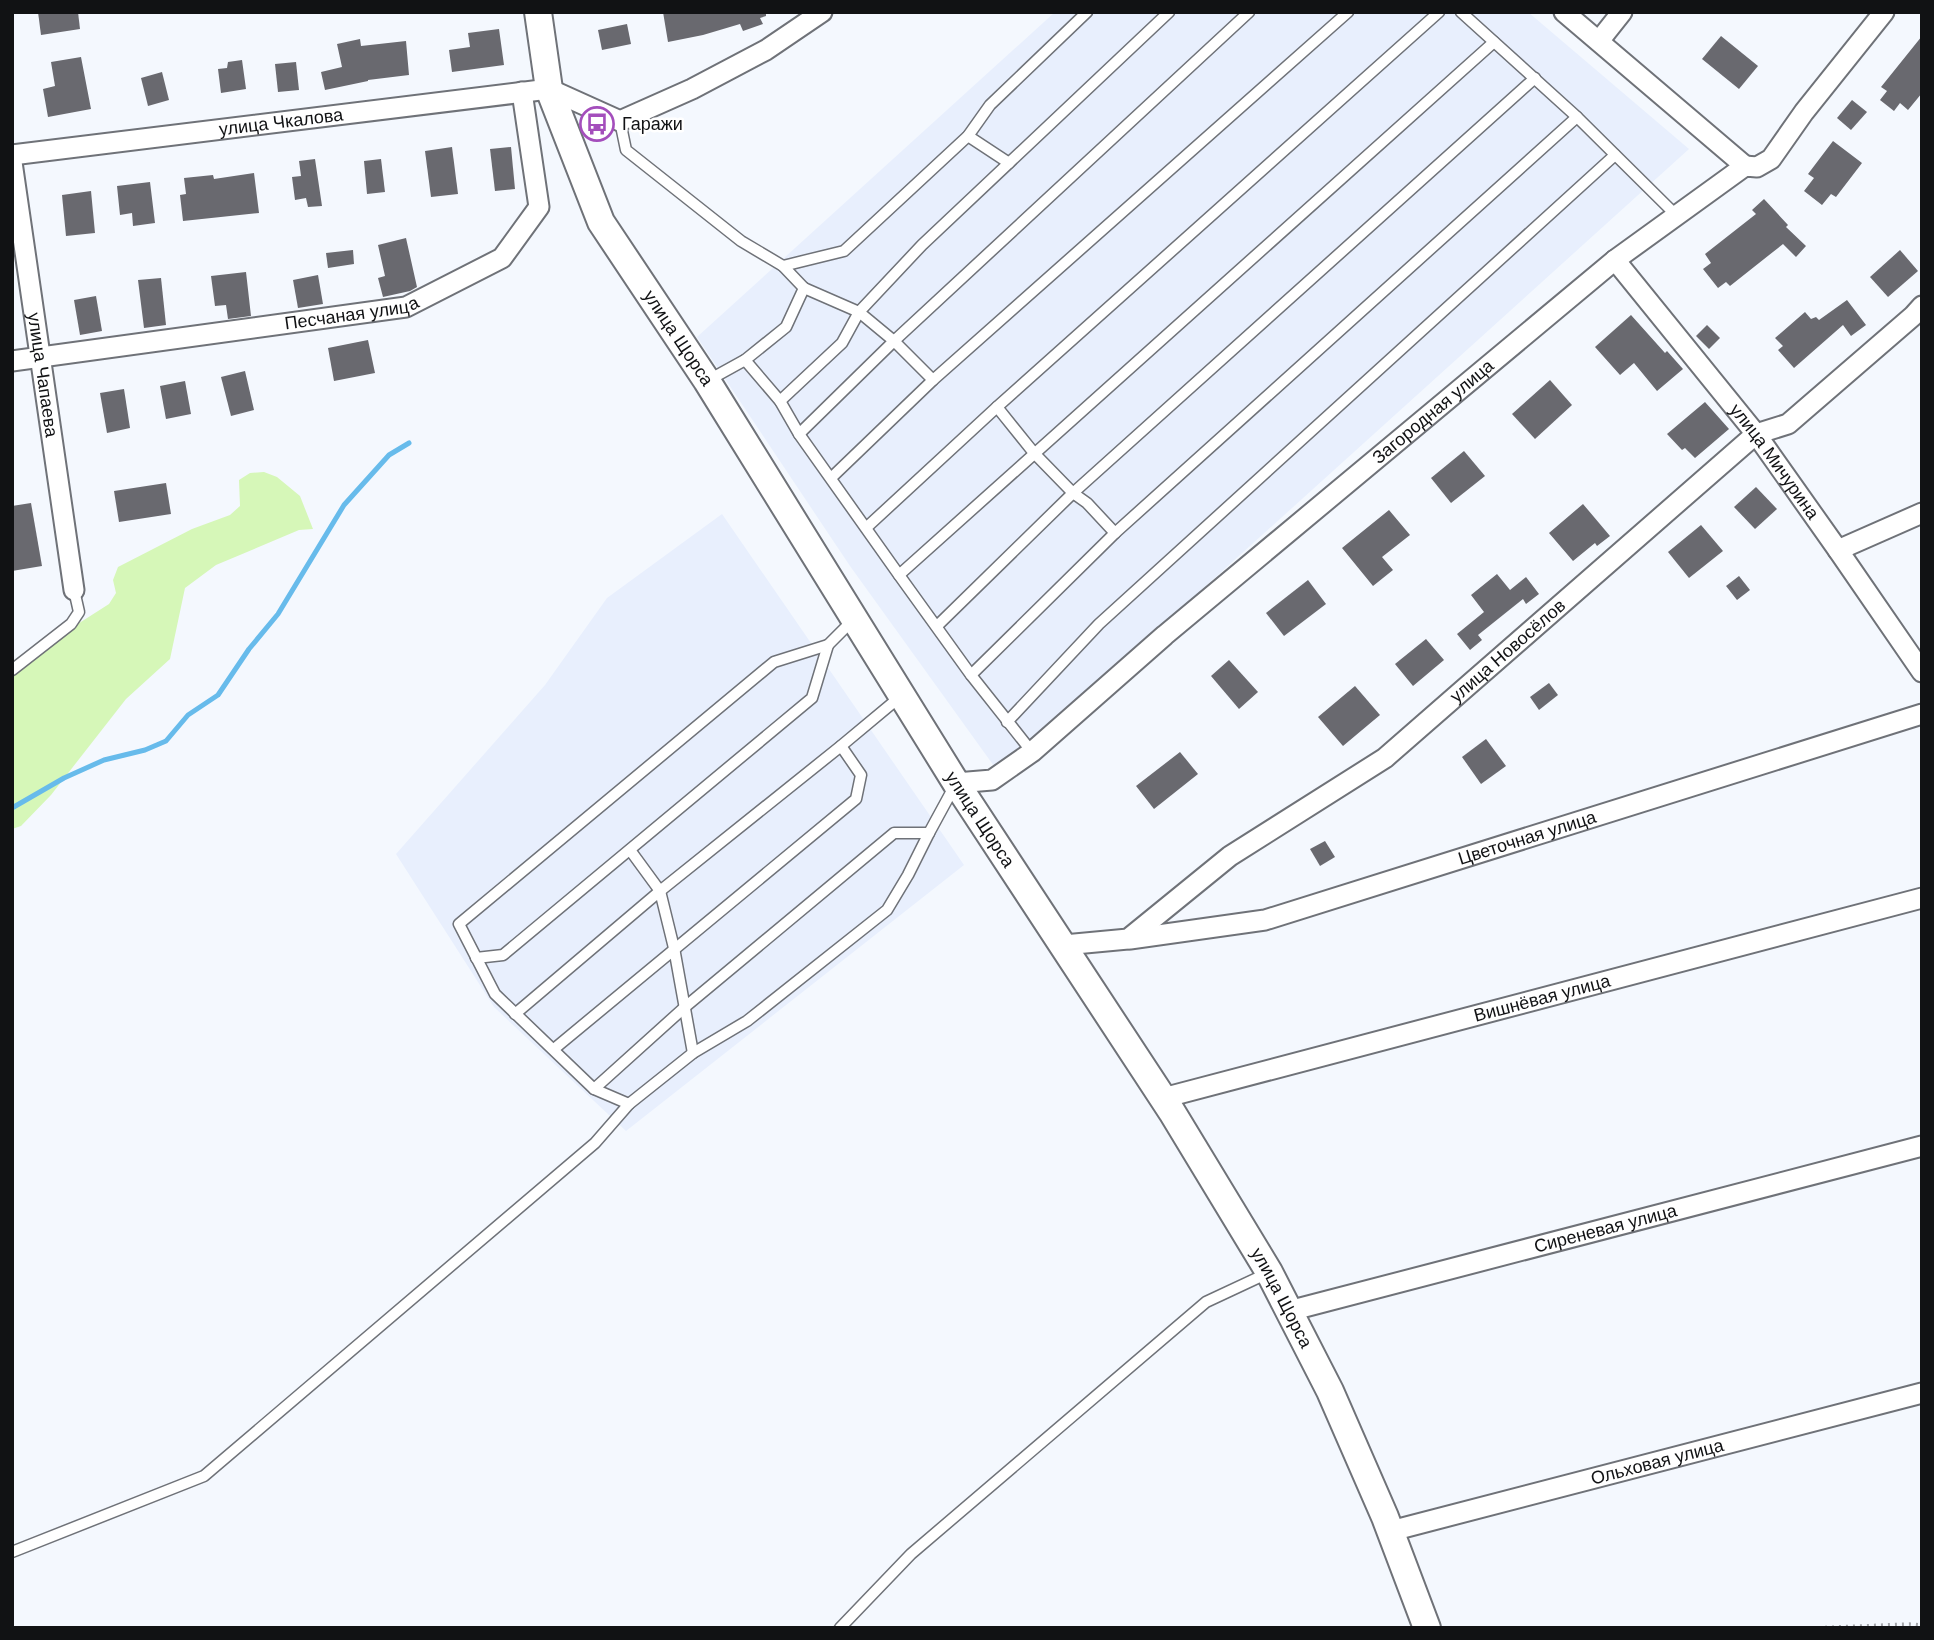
<svg xmlns="http://www.w3.org/2000/svg" width="1934" height="1640" font-family="Arial,sans-serif">
<rect width="100%" height="100%" fill="#f4f8fe"/>
<g fill="#e8effd">
<path d="M1055 12H1528L1689 149 999 773 850 566 697 337Z"/>
<path d="M722 514 964 865 626 1131 494 1007 396 854 545 685 607 598Z"/>
</g>
<path fill="#d6f7b8" d="M264 472 277 477 300 496 313 529 299 530 216 565 185 588 170 659 126 699 51 795 21 826 12 829V678L48 643 109 604 116 593 113 580 118 567 192 529 230 515 240 506 239 480 250 473Z"/>
<g fill="none" stroke-linecap="round" stroke-linejoin="round">
<path stroke="#67bbeb" stroke-width="5" d="M12 808 64 778 104 760 145 750 166 741 188 715 218 695 249 649 278 614 344 505 389 455 409 443"/>
</g>
<g fill="#69696f">
<path d="M38 12H78L80 29 41 35Z"/>
<path d="M663 12H766V16L760 18 763 24 743 31 740 24 703 35 668 42Z"/>
<path d="M627 24 631 44 602 50 598 30Z"/>
<path d="M499 29 504 65 452 72 449 50 470 47 468 33Z"/>
<path d="M1721 36 1758 66 1739 89 1702 59Z"/>
<path d="M1922 36V93L1908 110 1900 103 1894 111 1880 100 1887 91 1881 87Z"/>
<path d="M360 39 361 46 406 41 409 75 368 80V81L325 90 321 72 342 67 337 44Z"/>
<path d="M81 57 91 109 48 117 43 89 55 86 51 62Z"/>
<path d="M242 60 246 89 221 93 218 69 227 68 228 62Z"/>
<path d="M296 62 299 90 278 92 275 64Z"/>
<path d="M162 72 169 100 148 106 141 78Z"/>
<path d="M1852 100 1867 112 1851 130 1837 118Z"/>
<path d="M1833 141 1862 163 1836 197 1831 194 1822 205 1804 191 1814 178 1808 174Z"/>
<path d="M452 147 458 194 431 197 425 151Z"/>
<path d="M511 147 515 189 495 191 490 149Z"/>
<path d="M315 159 322 206 308 207 306 198 295 200 292 177 301 176 299 161Z"/>
<path d="M381 159 385 192 367 194 364 161Z"/>
<path d="M254 173 259 213 183 221 180 195 186 194 184 178 213 175 214 179Z"/>
<path d="M150 182 155 223 133 226 132 213 120 215 117 186Z"/>
<path d="M91 191 95 233 66 236 62 195Z"/>
<path d="M1764 199 1788 225 1786 227 1806 246 1796 257 1783 244 1730 286 1726 282 1718 288 1703 269 1711 263 1705 254 1756 214 1752 210Z"/>
<path d="M406 238 417 287 410 291 383 297 378 278 385 276 378 245Z"/>
<path d="M353 250 354 264 328 268 326 253Z"/>
<path d="M1900 250 1918 271 1888 297 1870 277Z"/>
<path d="M246 272 251 316 228 319 226 305 215 306 211 276Z"/>
<path d="M318 275 323 304 298 308 293 280Z"/>
<path d="M161 278 166 325 144 328 138 280Z"/>
<path d="M96 296 102 331 80 335 74 300Z"/>
<path d="M1847 300 1866 325 1851 336 1843 325 1794 368 1778 350 1783 346 1775 338 1805 312 1811 319 1816 317 1819 320Z"/>
<path d="M1631 315 1665 353 1667 351 1683 369 1657 391 1634 363 1620 375 1595 347Z"/>
<path d="M1707 325 1720 338 1709 349 1696 336Z"/>
<path d="M368 340 375 373 334 381 328 348Z"/>
<path d="M245 371 254 410 231 416 221 377Z"/>
<path d="M1550 380 1572 405 1535 439 1512 414Z"/>
<path d="M185 381 191 414 166 419 160 386Z"/>
<path d="M124 389 130 428 107 433 100 393Z"/>
<path d="M1705 402 1729 429 1695 458 1685 448 1682 450 1667 434Z"/>
<path d="M1464 451 1485 476 1451 503 1431 478Z"/>
<path d="M166 483 171 514 119 522 114 491Z"/>
<path d="M1756 487 1777 509 1755 529 1734 507Z"/>
<path d="M31 503 42 566 12 571V506Z"/>
<path d="M1583 504 1610 536 1597 546 1595 543 1573 561 1549 533Z"/>
<path d="M1389 510 1410 535 1382 557 1393 570 1373 586 1342 548Z"/>
<path d="M1701 525 1723 551 1689 578 1668 552Z"/>
<path d="M1497 574 1510 590 1526 577 1539 594 1526 604 1523 599 1478 635 1482 640 1470 650 1457 634 1484 612 1471 595Z"/>
<path d="M1739 576 1750 590 1737 600 1726 586Z"/>
<path d="M1308 580 1326 604 1284 636 1266 613Z"/>
<path d="M1426 639 1444 660 1413 686 1395 664Z"/>
<path d="M1229 660 1258 692 1239 709 1211 676Z"/>
<path d="M1549 683 1558 695 1539 710 1530 697Z"/>
<path d="M1355 686 1380 715 1343 746 1318 717Z"/>
<path d="M1486 739 1506 766 1481 784 1462 757Z"/>
<path d="M1180 752 1198 774 1154 809 1136 786Z"/>
<path d="M1325 841 1335 857 1320 866 1310 849Z"/>
</g>
<g fill="none" stroke-linecap="round" stroke-linejoin="round">
<g stroke="#6f7278" stroke-width="13">
<g id="lane">
<path d="M1461 12 1577 117 1677 216"/>
<path d="M620 121 626 150 741 241 783 266"/>
<path d="M968 136 1009 163"/>
<path d="M804 288 859 312 894 341 933 380 831 478"/>
<path d="M745 360 780 401 799 434 899 575 971 675 1032 752"/>
<path d="M933 380 1348 12"/>
<path d="M707 381 745 360 786 327 804 288 783 266 844 251 968 136 990 105 1087 12"/>
<path d="M780 401 842 343 859 312 922 245 1169 12"/>
<path d="M997 407 1034 453 1073 493 1087 503 1115 533"/>
<path d="M799 434 894 341 1249 12"/>
<path d="M867 527 997 407 1439 12"/>
<path d="M899 575 1494 42"/>
<path d="M852 621 828 645 774 662 459 924 495 994 594 1089 629 1104 693 1053 747 1021 887 910 908 875 929 833"/>
<path d="M937 626 1073 493 1535 78"/>
<path d="M12 670 71 624 79 612 74 590"/>
<path d="M971 675 1115 533 1577 117"/>
<path d="M1007 722 1099 624 1615 155"/>
<path d="M630 850 660 891 674 948 693 1053"/>
<path d="M476 958 503 955 812 698 828 645"/>
<path d="M515 1014 660 891 841 746 901 696"/>
<path d="M554 1049 856 799 861 775 841 746"/>
<path d="M594 1089 685 1007 894 833H929L954 787"/>
<path d="M12 1552 204 1476 595 1143 629 1104"/>
<path d="M840 1628 911 1554 1206 1302 1268 1273"/>
</g>
</g>
<g stroke="#6f7278" stroke-width="23">
<g id="street">
<path d="M1564 12 1745 166"/>
<path d="M1599 41 1622 12"/>
<path id="s1" d="M12 155 549 89 620 121 692 89 766 50 822 12"/>
<path id="s2" d="M12 162 74 590"/>
<path id="s3" d="M1615 260 1756 434 1838 550 1922 672"/>
<path id="s4" d="M12 361 406 307 502 258 539 207 522 92"/>
<path d="M1838 550 1922 513"/>
<path id="s5" d="M956 783 992 780 1032 752 1165 635 1615 260 1745 166 1757 167 1771 159 1804 112 1884 12"/>
<path id="s6" d="M1130 939 1265 920 1922 714"/>
<path id="s7" d="M1064 945 1128 939 1230 856 1385 758 1756 434 1788 424 1913 316 1922 306"/>
<path id="s8" d="M1163 1098 1922 898"/>
<path id="s9" d="M1289 1311 1922 1146"/>
<path id="s10" d="M1391 1531 1922 1393"/>
</g>
</g>
<g stroke="#6f7278" stroke-width="30">
<g id="secondary">
<path id="s11" d="M538 12 549 89 601 222 707 381 956 783 1172 1112 1269 1272 1330 1391 1385 1517 1427 1628"/>
</g>
</g>
<path stroke="#a3a5aa" stroke-width="3.5" stroke-dasharray="2 5" stroke-linecap="butt" d="M1811 1628 1909 1624 1922 1625"/>
<use href="#lane" stroke="#fff" stroke-width="10"/>
<use href="#street" stroke="#fff" stroke-width="19"/>
<use href="#secondary" stroke="#fff" stroke-width="26"/>
</g>
<defs>
<g id="bus-ring" transform="scale(1.75)"><circle r="9.5" fill="#fff" stroke="#a44ebc" stroke-width="1.5"/><path d="M-5-6H5V4H4V6H2V4H-2V6H-4V4H-5ZM-3.5-4V0h7V-4ZM-3.5 1.2v1.5H-2V1.2ZM2 1.2v1.5H3.5V1.2Z" fill="#a44ebc"/></g>
</defs>
<g fill-rule="evenodd">
<use href="#bus-ring" x="597" y="124"/>
</g>
<g text-anchor="middle" stroke-width="5" stroke-linejoin="round" paint-order="stroke">
<g font-size="18" fill="#111214" stroke="#fff">
<text dy="6" stroke="none"><textPath href="#s1" startOffset="271">улица Чкалова</textPath></text>
<text dy="6" stroke="none"><textPath href="#s4" startOffset="343">Песчаная улица</textPath></text>
<text dy="6" stroke="none"><textPath href="#s11" startOffset="360">улица Щорса</textPath></text>
<text dy="6" stroke="none"><textPath href="#s2" startOffset="215">улица Чапаева</textPath></text>
<text dy="6" stroke="none"><textPath href="#s5" startOffset="611">Загородная улица</textPath></text>
<text dy="6" stroke="none"><textPath href="#s3" startOffset="257">улица Мичурина</textPath></text>
<text dy="6" stroke="none"><textPath href="#s7" startOffset="542">улица Новосёлов</textPath></text>
<text dy="6" stroke="none"><textPath href="#s11" startOffset="928">улица Щорса</textPath></text>
<text dy="6" stroke="none"><textPath href="#s6" startOffset="411">Цветочная улица</textPath></text>
<text dy="6" stroke="none"><textPath href="#s8" startOffset="392">Вишнёвая улица</textPath></text>
<text dy="6" stroke="none"><textPath href="#s9" startOffset="327">Сиреневая улица</textPath></text>
<text dy="6" stroke="none"><textPath href="#s11" startOffset="1494">улица Щорса</textPath></text>
<text dy="6" stroke="none"><textPath href="#s10" startOffset="275">Ольховая улица</textPath></text>
</g>
<g font-size="18" fill="#111214" stroke="#fff" text-anchor="start">
<text x="622" y="130">Гаражи</text>
</g>
</g>
<rect width="1934" height="1640" fill="none" stroke="#111214" stroke-width="28"/>
</svg>
